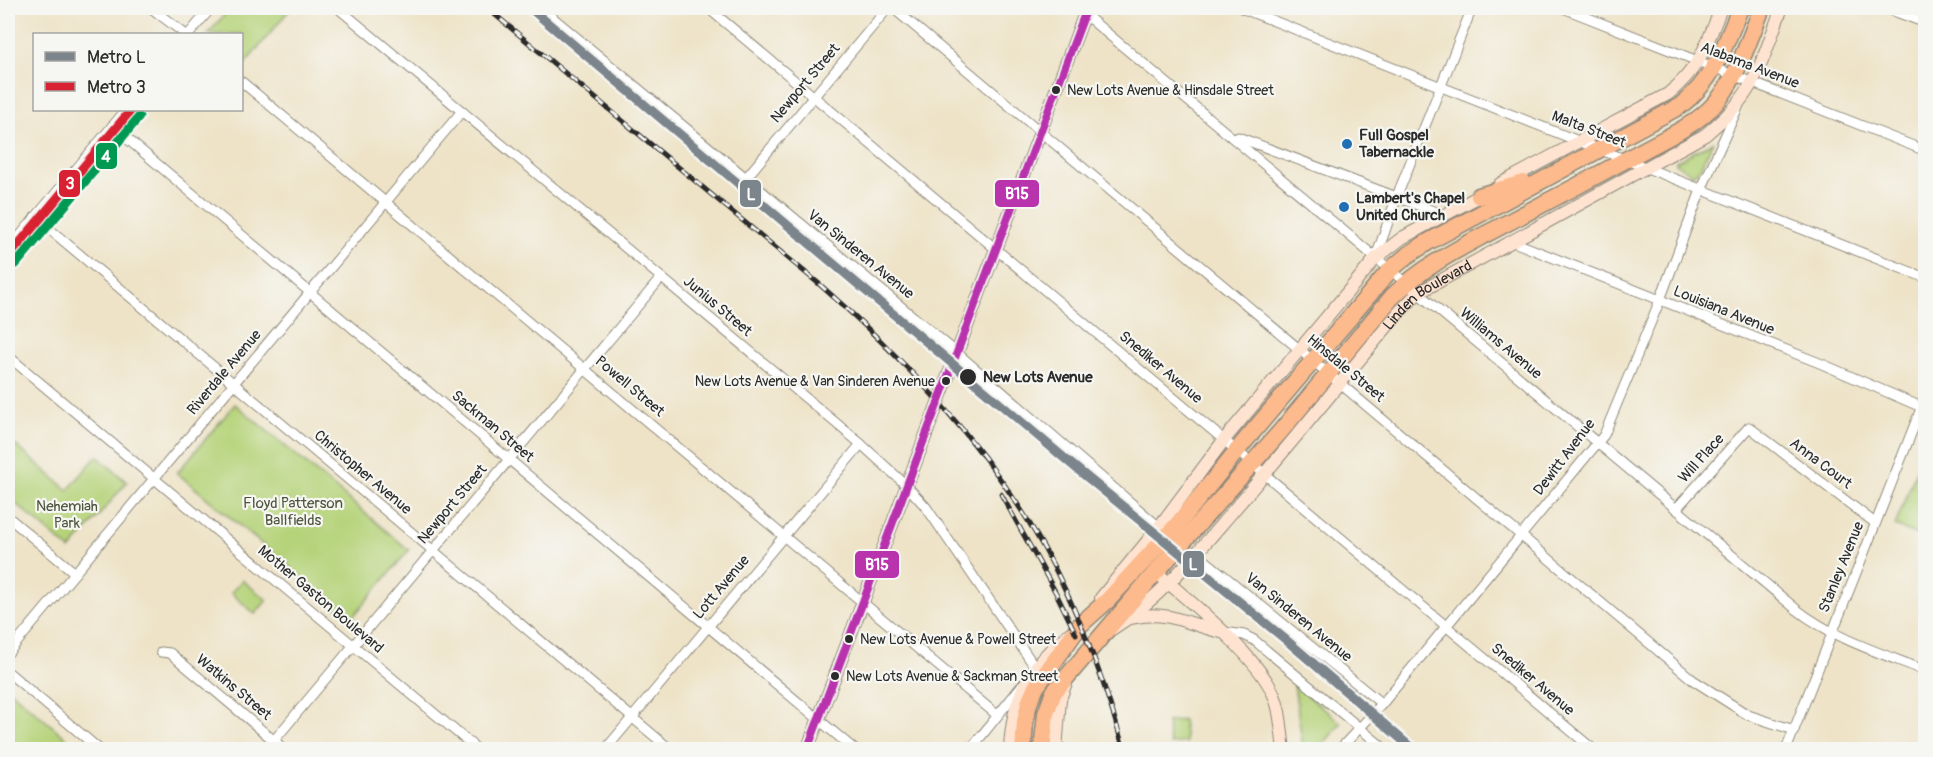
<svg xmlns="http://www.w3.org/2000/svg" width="1933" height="757" font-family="Pangolin,sans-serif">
<rect width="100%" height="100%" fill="#f6f6f2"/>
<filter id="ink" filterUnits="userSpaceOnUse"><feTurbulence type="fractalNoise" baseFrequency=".0167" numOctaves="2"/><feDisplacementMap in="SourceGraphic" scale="12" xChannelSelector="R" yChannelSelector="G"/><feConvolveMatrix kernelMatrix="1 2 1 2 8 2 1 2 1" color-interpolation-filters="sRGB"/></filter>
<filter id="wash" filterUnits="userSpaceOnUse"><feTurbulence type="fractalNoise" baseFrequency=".008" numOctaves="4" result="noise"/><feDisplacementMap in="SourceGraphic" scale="24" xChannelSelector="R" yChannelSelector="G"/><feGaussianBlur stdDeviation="1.35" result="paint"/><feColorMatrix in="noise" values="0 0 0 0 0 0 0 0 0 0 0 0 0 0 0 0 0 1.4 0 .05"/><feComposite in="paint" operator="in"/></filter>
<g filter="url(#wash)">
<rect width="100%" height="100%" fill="#eee3c7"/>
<g fill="#b5d379" stroke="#707f52" stroke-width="1.5">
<path d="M230 8H291L243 66 242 34H208Z"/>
<path d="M1713 142 1700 168 1693 175 1676 163V161Z"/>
<path d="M235 404 409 550 351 619 177 473Z"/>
<path d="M8 439 68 490 97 456 127 482 70 550 8 497Z"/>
<path d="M1925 448V538L1895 526Z"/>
<path d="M242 580 267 600 255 614 231 593Z"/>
<path d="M1294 684 1341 723 1319 749 1303 748Z"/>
<path d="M8 689 70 741 62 749H8Z"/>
<path d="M1183 720 1186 742 1170 744 1167 722Z"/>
</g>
</g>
<g filter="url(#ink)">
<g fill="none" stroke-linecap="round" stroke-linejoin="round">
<g stroke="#8c8779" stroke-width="11">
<g id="street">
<path d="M151 8 185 34"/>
<path d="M338 8 861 444 906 485 926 507 1035 667"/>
<path d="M541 8 957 353 1159 527"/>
<path d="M708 8 1594 750"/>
<path d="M893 8 1693 680 1748 715 1794 730"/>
<path d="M1077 8 1796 609C1834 639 1881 653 1926 671"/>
<path d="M1241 8 1926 278"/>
<path d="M1563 8 1926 151"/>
<path d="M1885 8 1926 23"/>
<path d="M189 34 211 8"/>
<path d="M242 82 997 715"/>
<path d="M112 126 855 750"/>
<path d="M1238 137 1444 215"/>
<path d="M745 179 888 8"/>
<path d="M35 217 671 750"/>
<path d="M1511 241 1822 364 1926 409"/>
<path d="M8 250 126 110"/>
<path d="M1376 257 1397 196 1472 8"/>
<path d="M8 356 478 750"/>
<path d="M1676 509 1749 427 1875 523"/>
<path d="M8 517 75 573"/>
<path d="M1196 553 1382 704"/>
<path d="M1224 632 1244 635 1254 640 1386 750"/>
<path d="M161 652 170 653 285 750"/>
<path d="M8 653 462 111"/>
<path d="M8 672 100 750"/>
<path d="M266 750 661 278"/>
<path d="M605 750 861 444"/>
<path d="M970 750 1023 684"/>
<path d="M1339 750 1382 704 1604 435 1660 300 1701 190 1739 105"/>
<path d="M1786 750 1926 396"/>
</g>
</g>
<g stroke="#8c8779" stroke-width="14">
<g id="secondary">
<path d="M1500 184 1668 94C1700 68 1707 44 1721 8"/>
<path d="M1163 578C1194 605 1255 655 1272 691 1281 708 1281 730 1284 750"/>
<path d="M1101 598 1159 527 1224 440 1376 258 1402 238 1485 193"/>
<path d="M1131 618C1168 609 1186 624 1221 632"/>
<path id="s1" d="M1112 629C1159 600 1196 554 1232 512 1289 446 1344 378 1400 311L1418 293 1705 135C1719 123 1732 112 1742 98 1761 73 1770 37 1782 8"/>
<path d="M807 750 1087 8"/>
<path d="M1010 750C1012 698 1029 665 1070 633"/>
<path d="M1056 750 1060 699 1066 683"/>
</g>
</g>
<g stroke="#8c8779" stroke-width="19">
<g id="highway">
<path d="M1479 196 1524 183"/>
<path d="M1023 750 1025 722 1029 703 1036 687 1080 625 1108 600 1177 525 1244 442 1390 270 1408 255 1428 242 1680 106C1714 80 1725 46 1740 8"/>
<path d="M1042 750 1046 713 1054 692 1156 572 1280 432 1392 297C1425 264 1466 245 1507 223 1551 200 1596 176 1640 152 1669 136 1702 123 1722 95 1740 69 1750 37 1762 8"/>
</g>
</g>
<use href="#street" stroke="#fff" stroke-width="9"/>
<use href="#secondary" stroke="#fee3d1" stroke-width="12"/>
<use href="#highway" stroke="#fcba8d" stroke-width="16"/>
<g stroke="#2b2b2b" stroke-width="5">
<g id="rail">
<path d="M487 8 818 283C898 353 974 432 1030 524 1072 593 1102 672 1124 750"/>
<path d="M1001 494 1056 593 1076 634"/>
</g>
</g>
<use href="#rail" stroke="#f6f6f2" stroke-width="3" stroke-dasharray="9" stroke-linecap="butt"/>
<g stroke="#f6f6f2" stroke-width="12">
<path id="bus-1" d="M807 750 1087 8"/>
</g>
<use href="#bus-1" stroke="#b933ad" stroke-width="8"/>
<g stroke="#f6f6f2" stroke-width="14">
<path id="metro-1" d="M530 8 1082 473 1285 639 1414 750"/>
</g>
<g stroke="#f6f6f2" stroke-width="14">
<path id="metro-2" d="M8 257 131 110"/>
</g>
<g stroke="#f6f6f2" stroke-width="14">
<path id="metro-3" d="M16 264 139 117"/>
</g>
<use href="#metro-1" stroke="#7c858c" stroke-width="9"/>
<use href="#metro-2" stroke="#d82233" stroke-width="9"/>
<use href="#metro-3" stroke="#009952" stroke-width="9"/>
</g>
</g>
<g fill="#2b2b2b" stroke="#f6f6f2" stroke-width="2">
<circle cx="1056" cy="90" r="5"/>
<circle cx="968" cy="377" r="9"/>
<circle cx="946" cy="381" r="5"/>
<circle cx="849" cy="639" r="5"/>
<circle cx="835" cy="676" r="5"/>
</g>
<g fill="#1f6fb2" stroke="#f6f6f2" stroke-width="2">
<circle cx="1347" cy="144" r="6"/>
<circle cx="1344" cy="207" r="6"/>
</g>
<g text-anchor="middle" stroke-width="4.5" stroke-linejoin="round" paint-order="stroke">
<g font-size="14" fill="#2b2b2b" stroke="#f6f6f2" text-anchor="start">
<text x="1067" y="95">New Lots Avenue &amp; Hinsdale Street</text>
<text x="935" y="386" text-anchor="end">New Lots Avenue &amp; Van Sinderen Avenue</text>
<text x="860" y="644">New Lots Avenue &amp; Powell Street</text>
<text x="846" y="681">New Lots Avenue &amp; Sackman Street</text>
</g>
<g font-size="15" fill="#2b2b2b" stroke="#f6f6f2">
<text transform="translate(1750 65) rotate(21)" y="5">Alabama Avenue</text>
<text transform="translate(805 83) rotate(-50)" y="5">Newport Street</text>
<text transform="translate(1589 129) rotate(21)" y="5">Malta Street</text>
<text transform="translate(861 254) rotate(39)" y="5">Van Sinderen Avenue</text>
<text dy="5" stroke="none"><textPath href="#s1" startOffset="462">Linden Boulevard</textPath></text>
<text transform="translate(718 306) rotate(40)" y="5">Junius Street</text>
<text transform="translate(1724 310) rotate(22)" y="5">Louisiana Avenue</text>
<text transform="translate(1501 343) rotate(40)" y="5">Williams Avenue</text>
<text transform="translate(1161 367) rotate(40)" y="5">Snediker Avenue</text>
<text transform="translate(1346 368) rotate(40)" y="5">Hinsdale Street</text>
<text transform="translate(224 372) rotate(-50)" y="5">Riverdale Avenue</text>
<text transform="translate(630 386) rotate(40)" y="5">Powell Street</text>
<text transform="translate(493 426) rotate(40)" y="5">Sackman Street</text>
<text transform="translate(1564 457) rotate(-53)" y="5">Dewitt Avenue</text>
<text transform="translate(1701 458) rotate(-48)" y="5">Will Place</text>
<text transform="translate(1821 463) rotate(37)" y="5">Anna Court</text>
<text transform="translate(363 472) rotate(40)" y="5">Christopher Avenue</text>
<text transform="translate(452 504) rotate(-50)" y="5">Newport Street</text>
<text transform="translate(1841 567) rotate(-68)" y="5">Stanley Avenue</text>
<text transform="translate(721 587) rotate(-50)" y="5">Lott Avenue</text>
<text transform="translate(321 599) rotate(40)" y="5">Mother Gaston Boulevard</text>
<text transform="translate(1299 617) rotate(39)" y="5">Van Sinderen Avenue</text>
<text transform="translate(1533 679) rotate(40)" y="5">Snediker Avenue</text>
<text transform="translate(234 687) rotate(40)" y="5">Watkins Street</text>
</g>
<g font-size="15" font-weight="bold" fill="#2b2b2b" stroke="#f6f6f2" text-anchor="start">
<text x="1359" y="140">Full Gospel<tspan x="1359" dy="17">Tabernackle</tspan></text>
<text x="1356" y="203">Lambert's Chapel<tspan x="1356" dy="17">United Church</tspan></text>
</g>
<g font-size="15" font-weight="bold" fill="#2b2b2b" stroke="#f6f6f2" text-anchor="start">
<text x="983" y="382">New Lots Avenue</text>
</g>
<g font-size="15" fill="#4e553e" stroke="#f6f6f2">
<text x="293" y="508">Floyd Patterson<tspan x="293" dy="17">Ballfields</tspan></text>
<text x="67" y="511">Nehemiah<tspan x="67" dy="17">Park</tspan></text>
</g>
</g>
<g stroke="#f6f6f2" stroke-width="2">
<rect x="95" y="142" width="23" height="28" rx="6" fill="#009952"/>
<rect x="58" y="169" width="23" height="29" rx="6" fill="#d82233"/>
<rect x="994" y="179" width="46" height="29" rx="6" fill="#b933ad"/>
<rect x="739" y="179" width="23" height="29" rx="6" fill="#7c858c"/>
<rect x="1182" y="550" width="23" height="28" rx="6" fill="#7c858c"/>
<rect x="854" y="550" width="46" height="29" rx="6" fill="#b933ad"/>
</g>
<g font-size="16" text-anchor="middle" font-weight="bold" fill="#fff">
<text x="106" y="162">4</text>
<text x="70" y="189">3</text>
<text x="1017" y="199">B15</text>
<text x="751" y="200">L</text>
<text x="1193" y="570">L</text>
<text x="877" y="570">B15</text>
</g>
<rect width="1933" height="757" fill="none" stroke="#f6f6f2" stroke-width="30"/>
<rect x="33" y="33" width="210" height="78" fill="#f6f6f2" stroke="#a5a5a2" stroke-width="1.5"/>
<rect x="45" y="52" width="30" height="9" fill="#7c858c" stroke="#a5a5a2" stroke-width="1.5"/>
<text x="87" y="63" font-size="18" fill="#2b2b2b">Metro L</text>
<rect x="45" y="82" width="30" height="9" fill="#d82233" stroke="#a5a5a2" stroke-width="1.5"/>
<text x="87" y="93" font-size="18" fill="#2b2b2b">Metro 3</text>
</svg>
